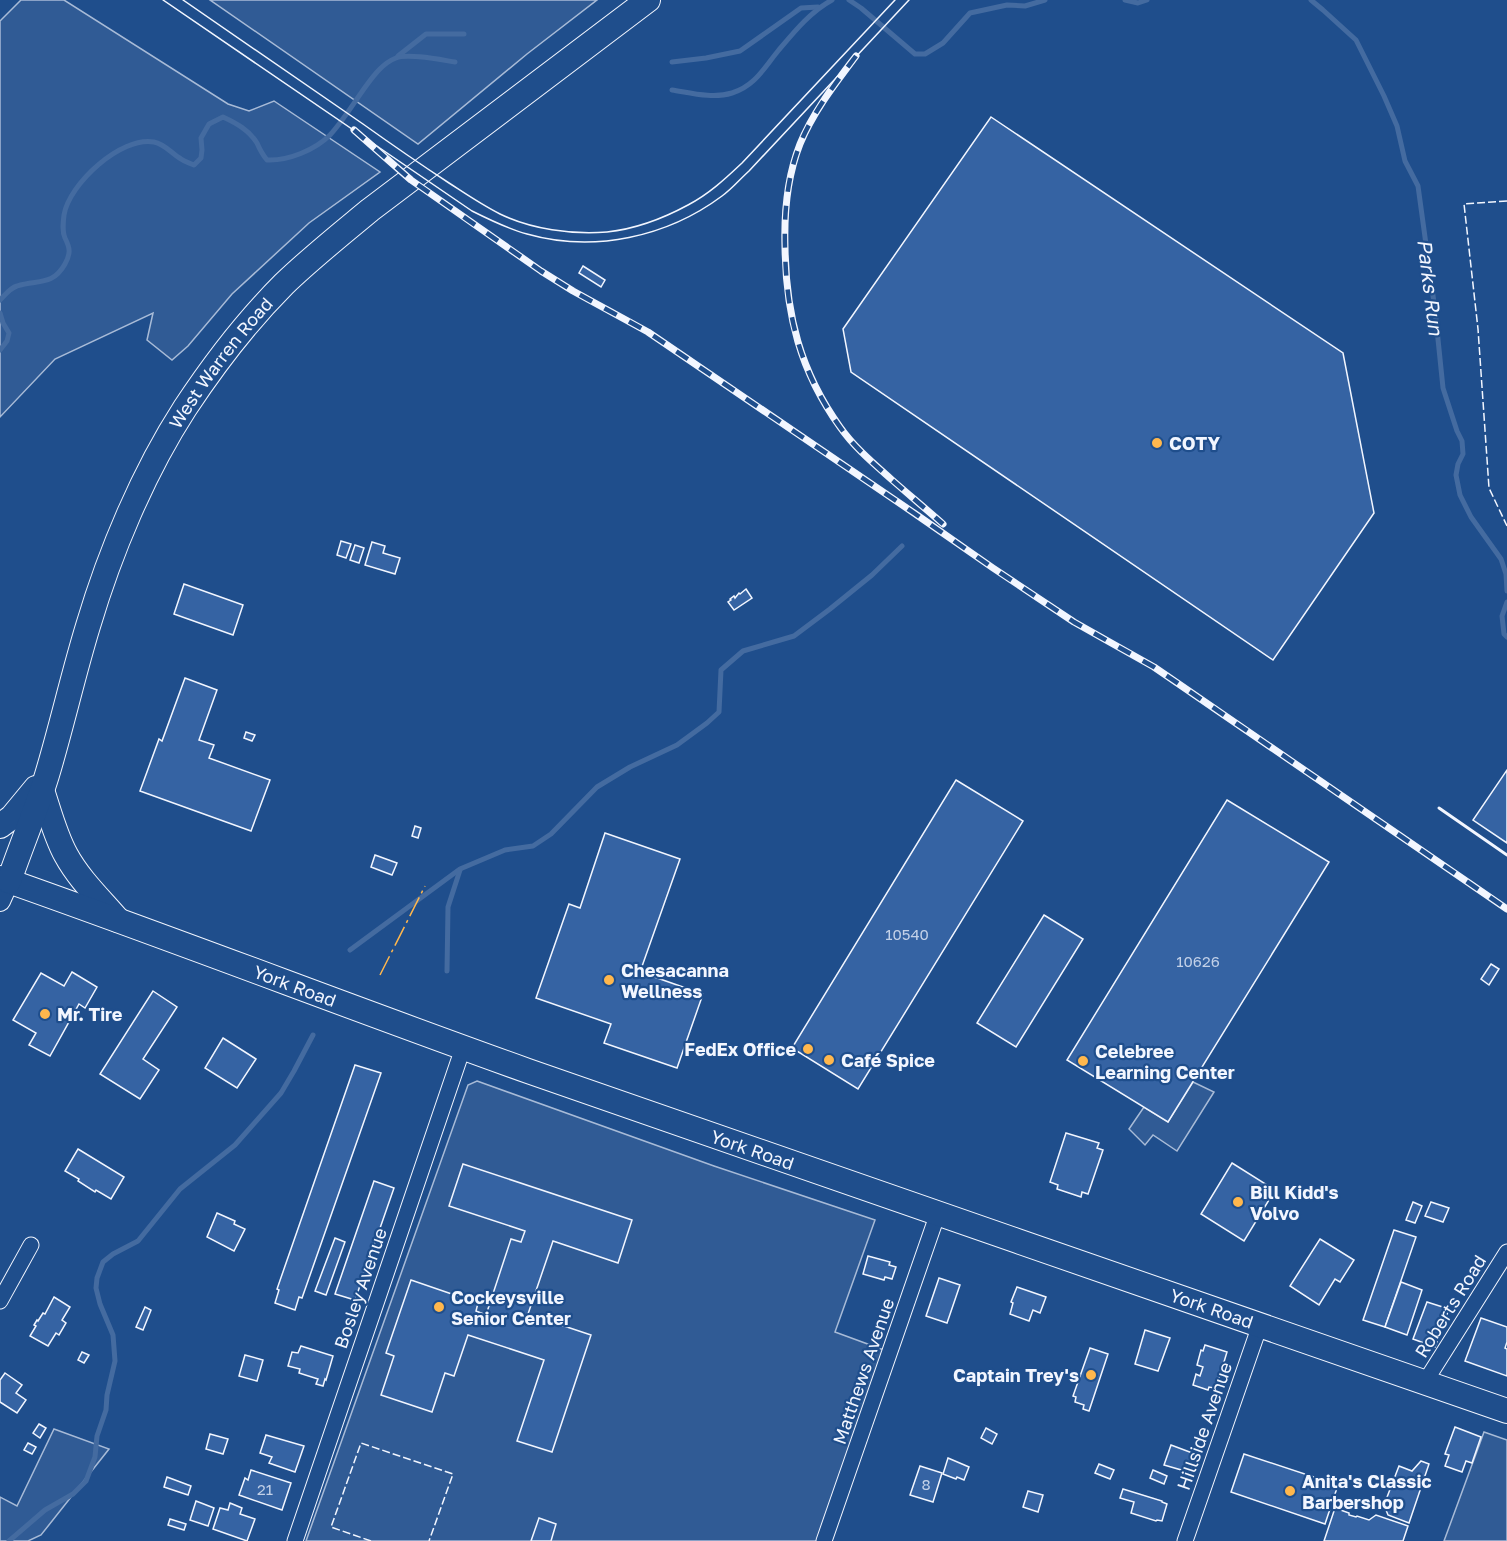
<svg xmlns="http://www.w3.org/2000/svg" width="1507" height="1541" viewBox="0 0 1507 1541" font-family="'Golos Text',sans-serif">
<rect width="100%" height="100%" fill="#1f4e8c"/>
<!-- built -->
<g fill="#305b95" stroke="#a8bbd7" stroke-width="1.5">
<polygon points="21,0 64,0 228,104 249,111 274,101 380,172 309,223 232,294 188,346 172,360 147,340 153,313 55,359 0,417 0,21"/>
<polygon points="210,0 597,0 527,54 418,144"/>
<polygon points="477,1081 714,1166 875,1220 835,1332 884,1350 817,1541 306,1541 468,1085"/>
<polygon points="1193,1082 1214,1092 1177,1151 1153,1135 1145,1145 1129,1129 1144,1107 1168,1122"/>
<polygon points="54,1429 109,1449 41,1535 28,1541 0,1541 0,1497 17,1506"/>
<polygon points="1484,1432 1507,1440 1507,1541 1444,1541"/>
</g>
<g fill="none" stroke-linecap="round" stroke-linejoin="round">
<!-- stream -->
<g stroke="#446ba0" stroke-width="5">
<polyline points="849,0 861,8 915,54 925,54 943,43 970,13 1007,5 1025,6 1045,0"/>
<polyline points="1125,0 1138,3 1147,0"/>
<polyline points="1311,0 1323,10 1356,40 1384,96 1397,126 1405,161 1418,186 1435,310 1443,388 1457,431 1462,441 1463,454 1458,464 1456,475 1460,495 1471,517 1501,559 1506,574 1507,591"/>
<polyline points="398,56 426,34 464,34"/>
<polyline points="672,62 706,58 740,51 801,8 818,7"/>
<path d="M672 90C691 93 713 99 732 93 755 86 764 68 778 51 794 32 810 12 832 0"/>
<path d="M0 300C5 295 10 288 17 286 37 279 52 287 65 264 71 253 70 248 65 238 62 231 63 223 64 215 69 184 121 136 154 142 165 144 172 154 181 159 185 162 190 163 194 165L201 158 202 150 201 138 209 124 223 117C236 123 249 130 257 143 260 150 262 154 267 160 288 161 315 150 330 135 343 121 355 101 366 86 374 75 383 63 396 58 408 53 442 60 455 62"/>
<polyline points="0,313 3,323 9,333 7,341 0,350"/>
<polyline points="1507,602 1502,616 1504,634 1507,637"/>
<polyline points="350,950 460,869 505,850 533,846 551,834 597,787 630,767 677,745 707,723 719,712 721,670 743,651 794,636 830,609 872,575 902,546"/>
<polyline points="447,971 448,907 460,870"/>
<polyline points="9,1541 45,1510 73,1494 86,1481 95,1457 97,1436 106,1410 107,1395 115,1361 113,1335 100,1304 96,1288 97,1278 103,1262 113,1254 138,1241 180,1189 235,1145 281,1093 294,1071 313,1035"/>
</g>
</g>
<!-- building -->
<g fill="#3563a3" stroke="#f2f6ff" stroke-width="1.5">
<polygon points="991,117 1343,353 1374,513 1273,660 851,372 843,329"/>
<polygon points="583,266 605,280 601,287 579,273"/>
<polygon points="341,541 351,544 346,558 337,555"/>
<polygon points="372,542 385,546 383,553 400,558 395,574 365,565"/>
<polygon points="355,545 364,548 359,563 350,560"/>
<polygon points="184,584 243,605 233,635 174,614"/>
<polygon points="746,589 752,598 734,610 728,602 731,600 730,599 734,596 735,598 739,593 740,594"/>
<polygon points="185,678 217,690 199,740 214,745 209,758 270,780 251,831 140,791 159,739 162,741"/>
<polygon points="246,732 255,735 252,741 244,738"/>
<polygon points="1507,770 1507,843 1473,820"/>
<polygon points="956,780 1023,821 858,1089 792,1048"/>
<polygon points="1227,800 1329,862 1168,1122 1067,1060"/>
<polygon points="415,826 421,828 418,838 412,836"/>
<polygon points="605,833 680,859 640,972 703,994 677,1068 604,1043 611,1024 536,998 569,904 580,908"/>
<polygon points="375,855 397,863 392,875 371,867"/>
<polygon points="1044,915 1083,939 1016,1047 977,1023"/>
<polygon points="1491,964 1499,969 1489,985 1481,979"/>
<polygon points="72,972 97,987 85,1008 79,1004 50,1056 29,1045 36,1033 13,1020 41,973 64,986"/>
<polygon points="153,991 177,1007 143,1059 159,1070 140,1099 100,1074"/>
<polygon points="223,1038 256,1059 237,1088 205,1068"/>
<polygon points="355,1065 381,1073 302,1298 299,1297 295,1310 275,1303 279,1290 277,1289"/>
<polygon points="1066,1133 1099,1143 1097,1148 1103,1150 1088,1194 1082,1192 1081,1197 1057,1189 1058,1185 1050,1182"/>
<polygon points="78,1149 124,1177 111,1199 96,1190 95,1192 78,1181 79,1179 65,1171"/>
<polygon points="1232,1163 1275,1190 1244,1241 1201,1214"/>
<polygon points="463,1164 632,1220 618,1263 553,1241 528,1314 591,1335 552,1452 517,1441 544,1360 468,1335 454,1376 445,1373 432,1412 381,1395 394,1356 386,1353 411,1280 478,1303 476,1311 486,1315 511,1239 521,1242 525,1231 449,1206"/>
<polygon points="374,1181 394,1188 355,1300 335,1294"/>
<polygon points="1413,1202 1422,1206 1415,1223 1406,1220"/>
<polygon points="1431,1202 1449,1208 1443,1222 1425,1216"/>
<polygon points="217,1213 235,1221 234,1224 245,1229 234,1251 207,1237"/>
<polygon points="1394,1230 1416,1237 1385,1327 1363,1320"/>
<polygon points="335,1238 345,1242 326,1295 315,1291"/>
<polygon points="1320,1239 1354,1260 1340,1282 1335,1279 1319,1305 1290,1286"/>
<polygon points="868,1256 890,1262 889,1265 896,1267 892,1279 885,1277 884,1280 863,1274"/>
<polygon points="939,1278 960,1285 947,1323 926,1316"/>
<polygon points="1401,1282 1422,1290 1407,1335 1385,1327"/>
<polygon points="1017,1287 1046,1297 1040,1313 1033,1310 1029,1321 1010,1314 1013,1303 1011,1302"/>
<polygon points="54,1297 70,1307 62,1320 66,1323 59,1335 56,1333 48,1346 30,1336 36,1326 34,1325 37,1320 38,1321 43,1313 45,1314"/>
<polygon points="1427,1302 1449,1309 1435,1347 1413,1339"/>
<polygon points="145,1307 151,1310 143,1330 136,1327"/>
<polygon points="1481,1318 1507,1327 1507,1342 1505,1348 1507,1349 1507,1376 1465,1361"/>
<polygon points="1145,1330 1170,1338 1158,1371 1135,1364"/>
<polygon points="1205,1345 1227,1352 1217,1385 1215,1385 1214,1388 1209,1387 1208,1390 1193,1385 1196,1374 1200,1376 1203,1367 1197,1365 1201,1350 1203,1351"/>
<polygon points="301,1346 333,1356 326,1380 325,1379 323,1386 316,1384 318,1379 299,1373 300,1369 288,1366 292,1352 298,1353"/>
<polygon points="1090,1348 1108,1354 1089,1411 1083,1409 1084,1405 1075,1402 1076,1397 1073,1396"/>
<polygon points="82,1352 89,1355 84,1363 78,1360"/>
<polygon points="245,1355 263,1360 257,1381 239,1376"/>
<polygon points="5,1373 22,1385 16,1393 26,1400 17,1413 0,1402 0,1380"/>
<polygon points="39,1424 46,1428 40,1438 33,1433"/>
<polygon points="1455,1427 1481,1437 1472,1463 1466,1461 1462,1472 1445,1466 1449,1455 1445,1454"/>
<polygon points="986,1428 997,1434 992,1444 981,1438"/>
<polygon points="210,1434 228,1439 223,1454 206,1449"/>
<polygon points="266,1435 304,1446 295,1472 269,1463 272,1457 260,1453"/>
<polygon points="28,1443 36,1447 32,1454 24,1450"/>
<polygon points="1171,1445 1195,1454 1190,1471 1186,1469 1185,1471 1164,1465"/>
<polygon points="1244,1454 1338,1485 1325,1524 1231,1492"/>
<polygon points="948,1458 969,1467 964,1480 957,1477 956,1479 943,1474"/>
<polygon points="1421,1461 1429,1464 1409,1523 1388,1515 1384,1505 1399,1466 1412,1471"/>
<polygon points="1099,1464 1114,1470 1110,1479 1095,1473"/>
<polygon points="920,1466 942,1473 933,1502 910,1495"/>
<polygon points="251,1470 291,1483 282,1510 239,1495 245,1478 248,1480"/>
<polygon points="1153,1470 1167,1476 1164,1484 1150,1478"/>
<polygon points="167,1477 191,1486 188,1495 164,1487"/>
<polygon points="1123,1489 1162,1501 1162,1502 1167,1504 1162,1521 1157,1520 1156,1521 1131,1513 1134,1502 1120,1498"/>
<polygon points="1028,1491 1043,1495 1038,1512 1023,1507"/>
<polygon points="196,1501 214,1508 208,1526 190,1520"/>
<polygon points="230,1503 242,1508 240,1514 255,1519 247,1541 213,1529 220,1508 228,1510"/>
<polygon points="1335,1508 1349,1513 1349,1515 1356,1517 1357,1516 1369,1520 1376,1515 1408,1526 1403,1541 1324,1541"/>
<polygon points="539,1518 556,1524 551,1541 531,1541"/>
<polygon points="170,1519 186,1524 184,1530 168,1525"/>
</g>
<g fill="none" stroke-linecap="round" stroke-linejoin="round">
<!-- minor casing -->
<g stroke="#f2f6ff" stroke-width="17">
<g id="minor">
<polyline points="0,1301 31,1245"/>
<polyline points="1425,1382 1507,1252"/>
<polyline points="295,1541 463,1048"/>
<polyline points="824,1541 938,1213"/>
<polyline points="1185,1541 1260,1325"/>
</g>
</g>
<!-- tertiary casing -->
<g stroke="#f2f6ff" stroke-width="22">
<polyline id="tertiary" points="0,901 9,881"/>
</g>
<!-- primary casing -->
<g stroke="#f2f6ff" stroke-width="26">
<g id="primary">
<path d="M42 790C49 811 55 835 66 855 79 879 100 899 118 920"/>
<polyline points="0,826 12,817 36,788"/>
<path id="s1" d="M0 878C177 940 351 1008 528 1071 854 1186 1181 1296 1507 1411"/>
<path id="s2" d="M9 881C21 846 36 811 47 775 62 725 73 675 88 626 110 552 143 473 185 408 214 364 247 321 284 284 311 258 341 234 370 210L648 0"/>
</g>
</g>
<!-- minor -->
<use href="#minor" stroke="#1f4e8c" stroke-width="15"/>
<!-- tertiary -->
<use href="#tertiary" stroke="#1f4e8c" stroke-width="20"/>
<!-- primary -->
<use href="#primary" stroke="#1f4e8c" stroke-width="24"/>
<!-- tram -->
<g stroke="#f2f6ff" stroke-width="1.5">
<path d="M163 0 472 211C490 220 508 229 527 234 594 253 667 237 722 196 732 189 740 179 749 171L909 0"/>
<path d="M183 0C243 41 303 82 363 124 391 144 420 164 449 183 466 194 482 205 500 214 531 229 572 235 607 232 635 229 664 218 688 205 709 194 725 179 742 163L895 0"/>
</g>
<!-- rail casing -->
<g stroke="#f2f6ff" stroke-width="7">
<g id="rail">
<path d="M856 56C835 84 813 112 800 144 787 177 784 213 785 247 786 315 800 371 840 427 854 447 873 463 891 479 908 494 926 509 943 524"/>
<polyline points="354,130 411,180 541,271 573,291 648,332 914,513 993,568 1074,622 1154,667 1507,909"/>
</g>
</g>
<!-- rail -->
<use href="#rail" stroke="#1f4e8c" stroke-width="4.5" stroke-dasharray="14" stroke-linecap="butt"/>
<!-- fence -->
<g stroke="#f2f6ff" stroke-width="1.5" stroke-dasharray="8 3" stroke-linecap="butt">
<polyline points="1507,201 1464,204 1478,329 1489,488 1507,526"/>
<polyline points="371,1541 331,1527 361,1443 453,1474 429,1541"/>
</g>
<!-- wall -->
<polyline stroke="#f2f6ff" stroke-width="3" points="1439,808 1507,855"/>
<!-- power -->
<polyline stroke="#ffb74d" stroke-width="1.5" stroke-dasharray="21 4.5 3 4.5" stroke-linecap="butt" points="380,975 425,886"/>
</g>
<!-- markers -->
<g fill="#ffb74d" stroke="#1f4e8c" stroke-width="2">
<circle cx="1157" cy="443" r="6"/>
<circle cx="609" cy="980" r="6"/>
<circle cx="45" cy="1014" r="6"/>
<circle cx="808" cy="1049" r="6"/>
<circle cx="829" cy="1060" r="6"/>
<circle cx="1083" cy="1061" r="6"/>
<circle cx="1238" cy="1202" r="6"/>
<circle cx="439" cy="1307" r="6"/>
<circle cx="1091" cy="1375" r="6"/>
<circle cx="1290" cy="1491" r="6"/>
</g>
<g text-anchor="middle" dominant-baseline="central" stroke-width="4.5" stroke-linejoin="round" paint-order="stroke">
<!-- number labels -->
<g font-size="15" fill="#c3d1e8">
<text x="907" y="934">10540</text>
<text x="1198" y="961">10626</text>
<text x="926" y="1484">8</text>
<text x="265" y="1489">21</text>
</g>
<!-- street labels -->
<g font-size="18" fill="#f2f6ff" stroke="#1f4e8c">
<text stroke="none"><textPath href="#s2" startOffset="564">West Warren Road</textPath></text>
<text stroke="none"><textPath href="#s1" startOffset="314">York Road</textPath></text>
<text stroke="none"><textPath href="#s1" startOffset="800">York Road</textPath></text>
<text transform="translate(360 1288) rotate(-71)">Bosley Avenue</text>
<text transform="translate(1450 1306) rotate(-58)">Roberts Road</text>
<text stroke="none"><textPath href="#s1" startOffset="1286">York Road</textPath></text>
<text transform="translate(863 1371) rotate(-71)">Matthews Avenue</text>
<text transform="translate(1204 1426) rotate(-71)">Hillside Avenue</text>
</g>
<!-- poi labels -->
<g font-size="18" font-weight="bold" fill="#f2f6ff" stroke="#1f4e8c" text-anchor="start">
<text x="1169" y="443">COTY</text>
<text x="621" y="970">Chesacanna<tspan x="621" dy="21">Wellness</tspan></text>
<text x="57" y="1014">Mr. Tire</text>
<text x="796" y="1049" text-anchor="end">FedEx Office</text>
<text x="1095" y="1051">Celebree<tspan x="1095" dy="21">Learning Center</tspan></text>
<text x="841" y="1060">Café Spice</text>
<text x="1250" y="1192">Bill Kidd's<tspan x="1250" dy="21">Volvo</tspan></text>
<text x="451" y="1297">Cockeysville<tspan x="451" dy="21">Senior Center</tspan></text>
<text x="1079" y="1375" text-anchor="end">Captain Trey's</text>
<text x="1302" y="1481">Anita's Classic<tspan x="1302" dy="21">Barbershop</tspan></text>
</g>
<!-- water labels -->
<g font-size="20" font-style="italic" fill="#f2f6ff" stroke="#1f4e8c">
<text transform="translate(1431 287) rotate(83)">Parks Run</text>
</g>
</g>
</svg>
